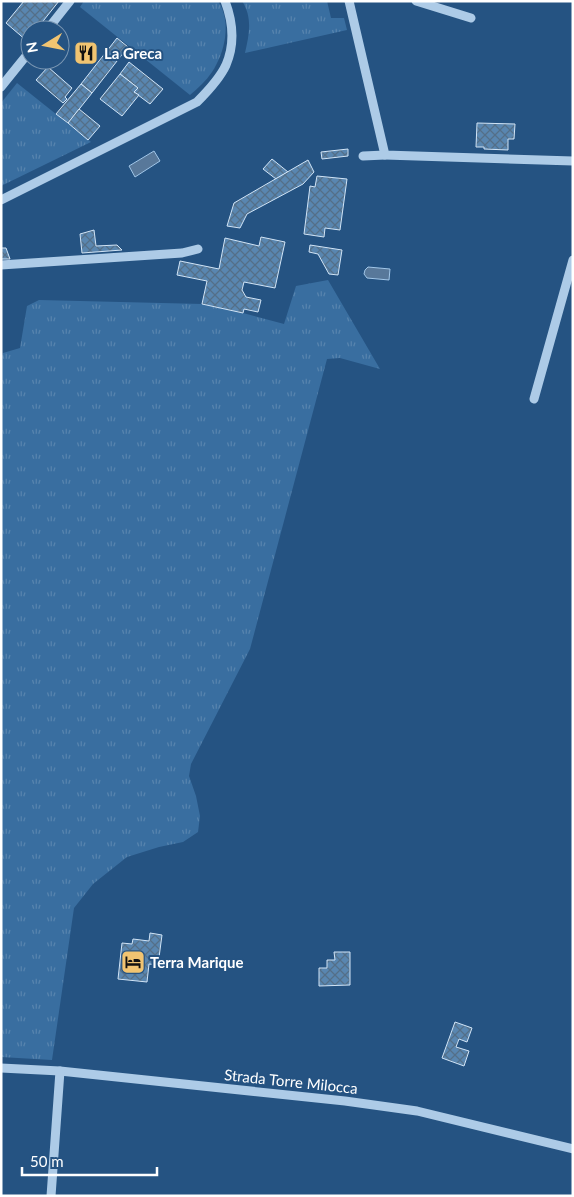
<svg xmlns="http://www.w3.org/2000/svg" width="574" height="1197" viewBox="0 0 574 1197" font-family="Lato,sans-serif">
<defs>
<pattern id="grass-tufts" width="24" height="20" patternUnits="userSpaceOnUse" patternTransform="scale(1.25)"><rect width="24" height="20" fill="#396ea0"/><path d="M3 7l-1-3M5 7V3M7 7l1-3M15 17l-1-3M17 17v-4M19 17l1-3" fill="none" stroke="#5784ae"/></pattern>
<pattern id="building-cross-hatch" width="8" height="8" patternUnits="userSpaceOnUse" patternTransform="scale(1.25)"><rect width="8" height="8" fill="#5986b0"/><path d="M0 0l8 8M0 8l8-8" fill="none" stroke="#546f88"/></pattern>
</defs>
<rect width="100%" height="100%" fill="#255382"/>
<!-- grass -->
<g fill="url(#grass-tufts)">
<path d="M84 1H218C232 22 225 52 212 72 206 81 198 88 190 95L80 7Z"/>
<path d="M242 1H327L331 18H344L347 30 245 53C249 35 253 18 242 1Z"/>
<polygon points="17,83 91,142 1,186 1,103"/>
<polygon points="328,280 380,369 340,358 327,359 250,649 191,764 189,776 196,796 200,816 198,832 183,842 159,847 127,857 93,884 74,908 52,1060 1,1057 1,361 3,353 20,348 27,306 39,300 202,304 243,313 284,324 296,286"/>
</g>
<!-- water -->
<g fill="#58789a" stroke="#a1c6e8">
<polygon points="154,151 160,161 135,177 129,166"/>
<polygon points="368,267 390,269 389,280 367,278 364,274 365,270"/>
</g>
<!-- building -->
<g fill="url(#building-cross-hatch)" stroke="#d1e4f6">
<polygon points="24,1 59,1 36,30 30,30 30,37 27,41 6,23"/>
<polygon points="117,38 128,47 92,93 81,84"/>
<polygon points="129,62 163,89 150,104 134,92 138,88 120,74"/>
<polygon points="48,67 72,88 65,97 67,99 63,103 36,80"/>
<polygon points="120,74 138,88 134,92 139,95 122,116 100,99"/>
<polygon points="81,84 92,93 68,123 56,114"/>
<polygon points="79,109 100,126 88,140 68,123"/>
<polygon points="477,123 515,124 514,139 508,139 508,150 484,149 484,147 476,147"/>
<polygon points="348,149 348,156 322,159 321,152"/>
<polygon points="272,159 288,172 276,179 263,169"/>
<polygon points="308,160 314,172 303,184 247,214 240,228 227,226 234,203"/>
<polygon points="317,176 347,179 340,230 325,228 324,237 304,234 310,186 315,187"/>
<polygon points="94,230 96,246 117,245 122,250 82,253 80,234"/>
<polygon points="261,237 285,242 275,288 244,282 242,290 246,297 261,300 258,312 244,309 243,313 202,304 207,281 177,275 180,261 219,269 225,238 259,246"/>
<polygon points="310,245 342,250 338,275 329,274 318,254 309,252"/>
<polygon points="1,248 6,248 10,259 1,259"/>
<polygon points="150,933 162,935 158,965 149,964 147,982 118,979 122,943 132,944 133,939 149,941"/>
<polygon points="334,952 350,952 350,985 319,986 319,968 327,968 327,960 335,960"/>
<polygon points="455,1022 472,1028 467,1042 459,1039 456,1047 469,1051 464,1066 442,1058"/>
</g>
<g fill="none" stroke-linecap="round" stroke-linejoin="round">
<!-- minor -->
<g stroke="#adcbe7" stroke-width="9">
<polyline points="349,1 385,155 573,161"/>
<polyline points="416,1 471,18"/>
<polyline points="47,30 70,1"/>
<polyline points="1,87 30,51"/>
<polyline points="363,156 385,155"/>
<path d="M1 200 197 102C207 92 220 78 226 65 235 44 233 22 225 1"/>
<polyline points="1,265 182,253 198,249"/>
<polyline points="534,399 573,260"/>
<polyline points="1,1068 60,1071 345,1101 417,1111 573,1149"/>
<polyline points="51,1196 60,1071"/>
</g>
</g>
<!-- icons -->
<defs>
<g id="restaurant-square" transform="scale(1.25)"><rect x="-9" y="-9" width="18" height="18" rx="4" fill="#f1c471" stroke="#255382"/><path d="M-5-6h1v4h1v-4h1v4h1v-4h1v5L-1.5 .5V6h-2V.5L-5-1ZM5-6V6H3V1.5H1.5Q1.5-4 5-6Z" fill="#111"/></g>
<g id="hotel-square" transform="scale(1.25)"><rect x="-9" y="-9" width="18" height="18" rx="4" fill="#f1c471" stroke="#255382"/><path d="M-6-4.5h1.5V1H6V5H4.5V3h-9V5H-6ZM-4 0a1.8 1.8 0 1 1 3.6 0ZM.5 0V-2.5h3Q6-2.5 6 0Z" fill="#111"/></g>
</defs>
<g fill-rule="evenodd">
<use href="#restaurant-square" x="86" y="53"/>
<use href="#hotel-square" x="133" y="962"/>
</g>
<g text-anchor="middle" dominant-baseline="central" stroke-width="4" stroke-linejoin="round" paint-order="stroke">
<!-- poi labels -->
<g font-size="15" font-weight="bold" fill="#fff" stroke="#255382" text-anchor="start">
<text x="104" y="53">La Greca</text>
<text x="150" y="962">Terra Marique</text>
</g>
<!-- street labels -->
<g font-size="15" fill="#fff" stroke="#255382">
<text transform="translate(291 1081) rotate(6)">Strada Torre Milocca</text>
</g>
</g>
<!-- border -->
<rect width="574" height="1197" fill="none" stroke="#ffffff" stroke-width="5"/>
<!-- north arrow -->
<g transform="translate(45 45) rotate(260)"><circle r="24" fill="#255382" stroke="#7c98b4"/>
<path d="M0-4L9 19L0 12L-9 19Z" fill="#f1c471"/>
<text y="-8" font-size="14" font-weight="bold" text-anchor="middle" fill="#ffffff">N</text>
</g>
<!-- scale -->
<path d="M22 1167v8h135v-8" fill="none" stroke="#ffffff" stroke-width="2.5"/>
<text x="30" y="1167" font-size="15" fill="#ffffff" stroke="#255382" stroke-width="4" paint-order="stroke">50 m</text>
</svg>
